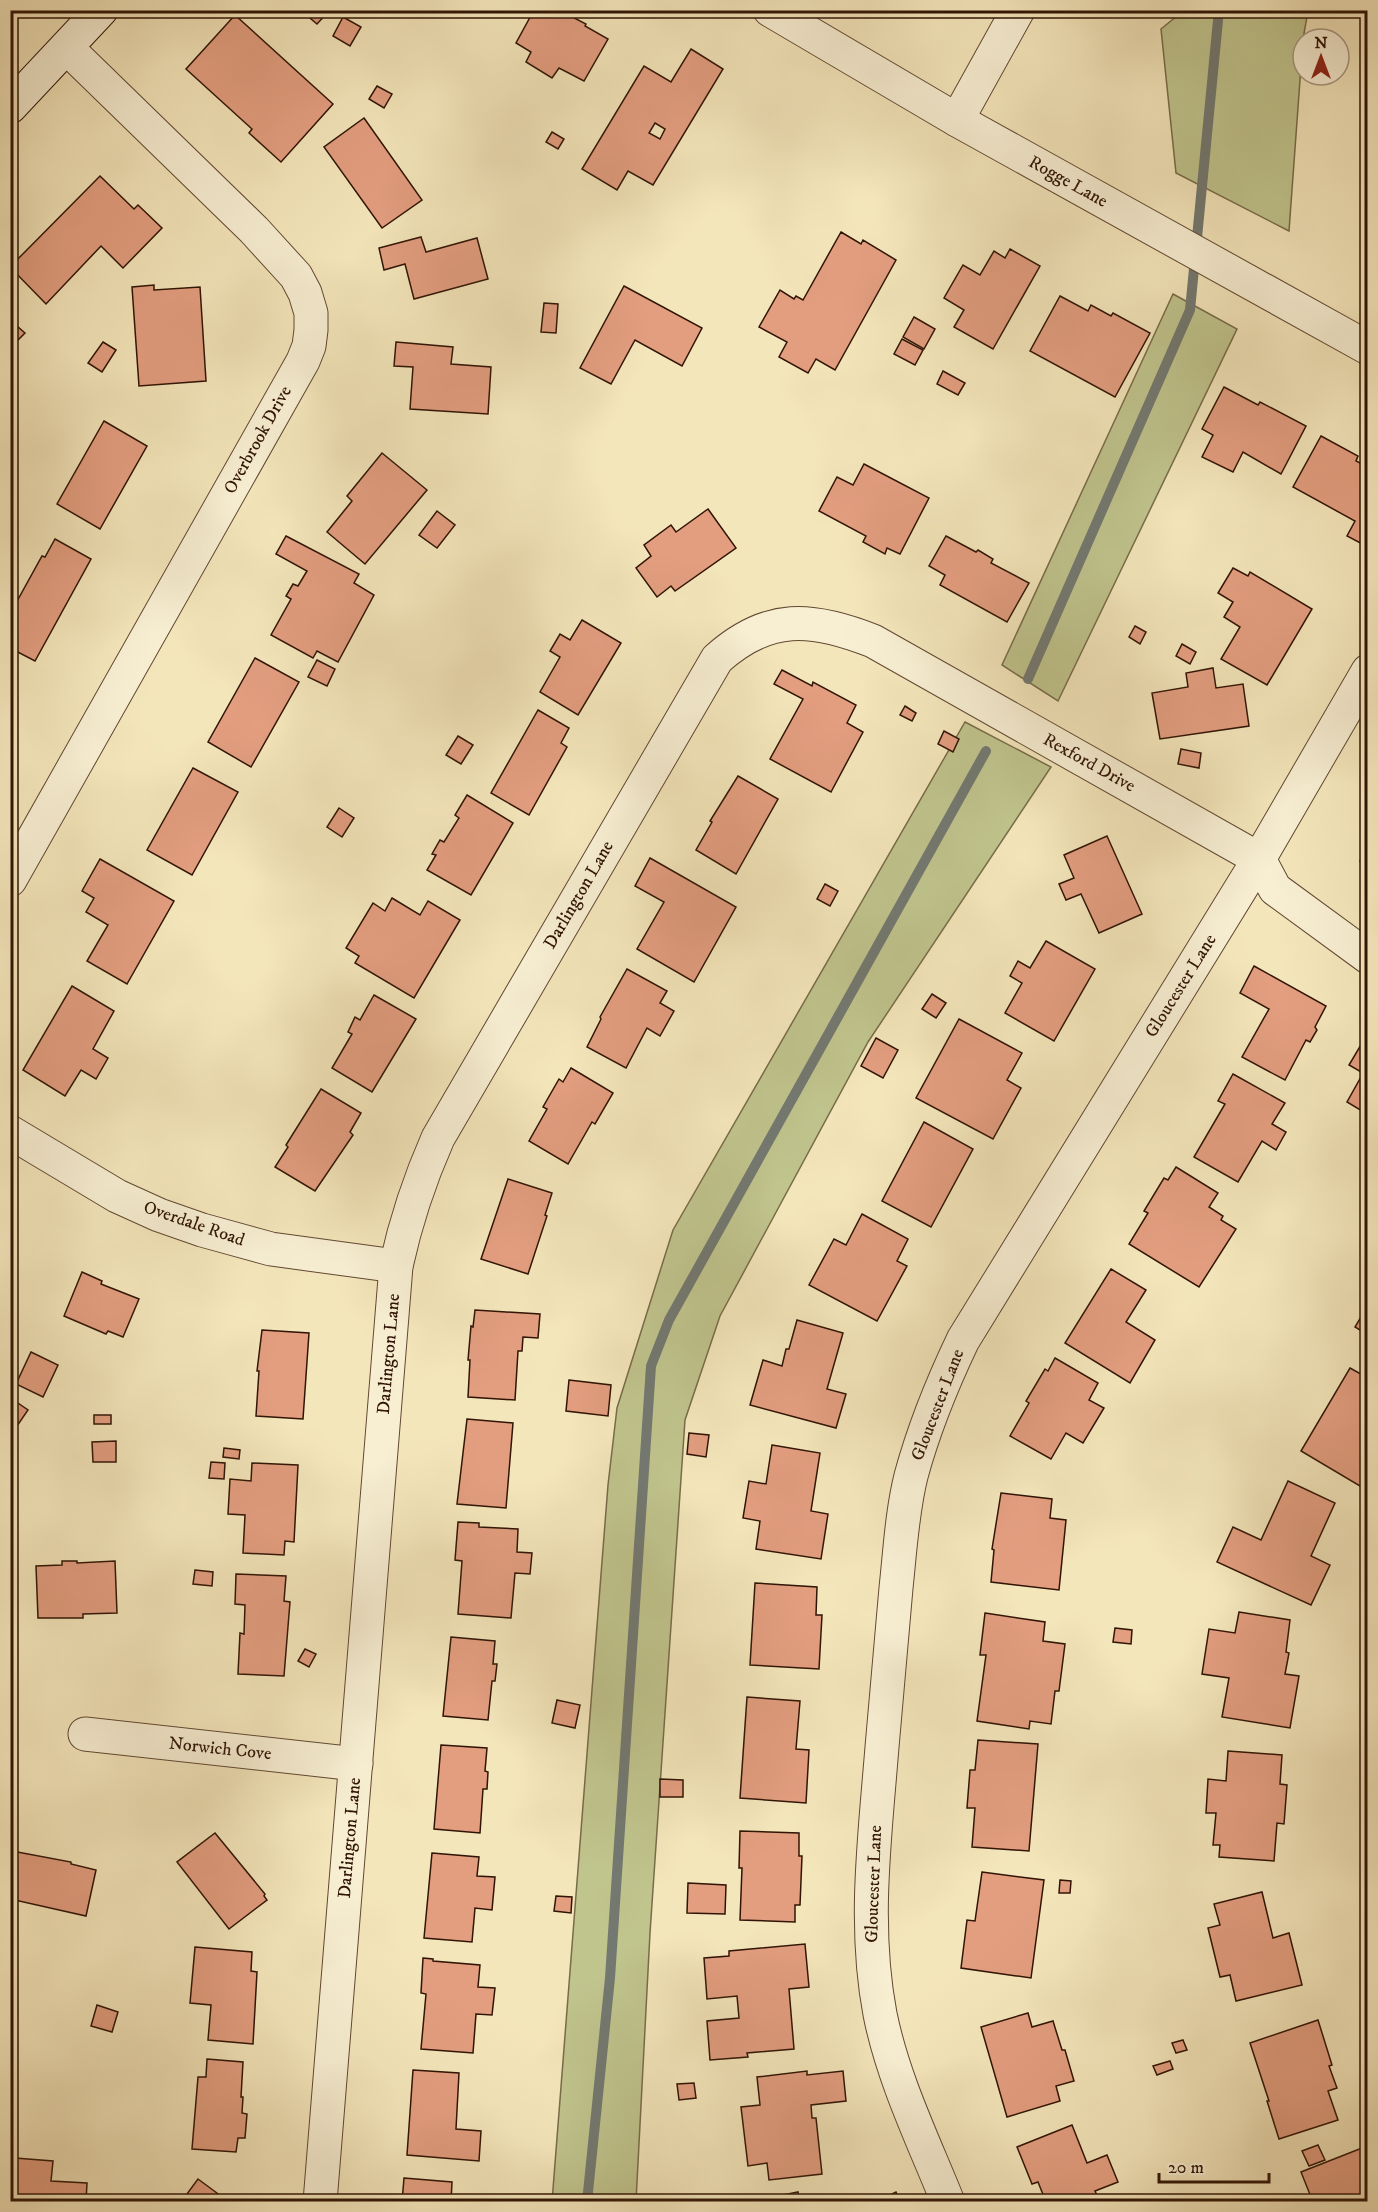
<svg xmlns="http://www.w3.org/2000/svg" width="1378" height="2212" viewBox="0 0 1378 2212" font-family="'IM FELL DW Pica',serif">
<rect width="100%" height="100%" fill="#f4e6bb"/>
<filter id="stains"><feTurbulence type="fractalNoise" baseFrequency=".00333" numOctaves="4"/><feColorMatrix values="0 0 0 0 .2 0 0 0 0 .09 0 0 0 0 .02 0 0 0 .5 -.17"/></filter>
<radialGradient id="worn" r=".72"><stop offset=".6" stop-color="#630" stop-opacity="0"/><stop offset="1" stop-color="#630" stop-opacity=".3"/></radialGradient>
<!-- green -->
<g fill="#c0c48d" stroke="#786c49" stroke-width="1.5">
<polygon points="1183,11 1308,11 1303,39 1289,231 1176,173 1161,29"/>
<polygon points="1173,294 1237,329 1058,701 1002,665"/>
<polygon points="965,722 1051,767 868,1042 720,1316 685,1420 650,1933 636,2201 552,2202 608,1485 617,1408 673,1230"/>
</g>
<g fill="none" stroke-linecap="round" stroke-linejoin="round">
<!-- stream -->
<g stroke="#737971" stroke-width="10">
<polyline points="1028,679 1190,310 1219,10"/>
<polyline points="587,2202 610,1978 651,1366 669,1320 986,751"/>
</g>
</g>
<!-- building -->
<g fill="#e39e80" stroke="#301405" stroke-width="1.5" fill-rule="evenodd">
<polygon points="306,10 328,10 329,11 317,24 304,13"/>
<polygon points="534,10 559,10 586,24 585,26 608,39 584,81 559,68 552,78 526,62 531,52 516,43"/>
<polygon points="235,15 333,104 281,162 249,133 252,129 186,69"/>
<polygon points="343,17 361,27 350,46 333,36"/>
<path d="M691 49 723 69 653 185 628 171 617 190 582 169 644 66 671 82ZM655 123 665 129 660 139 649 133Z"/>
<polygon points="377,86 392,94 384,108 369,99"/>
<polygon points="364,118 422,200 382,228 324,147"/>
<polygon points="552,132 564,139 558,149 546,142"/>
<polygon points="100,176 134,209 138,205 162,228 123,268 101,246 46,304 10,267"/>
<polygon points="841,232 861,244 863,240 896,260 835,370 816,359 808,373 779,357 787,342 759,327 780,290 794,299 796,296 803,300"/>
<polygon points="421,237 426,252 477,238 488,279 414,299 405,264 384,270 379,248"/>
<polygon points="1010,249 1040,266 993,349 954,327 964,310 944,298 963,265 980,275 994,251 1005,258"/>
<polygon points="154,285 154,290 200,287 206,381 139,386 132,287"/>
<polygon points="624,286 702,328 682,366 635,340 611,384 580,368"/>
<polygon points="1060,296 1088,311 1091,305 1111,316 1113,313 1150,333 1115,397 1030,351"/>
<polygon points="544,303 558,304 556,333 541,332"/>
<polygon points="914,317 935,329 924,349 903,337"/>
<polygon points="10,320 25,333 10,348"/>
<polygon points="902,339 923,350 915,365 894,354"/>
<polygon points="103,342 116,350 102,372 88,363"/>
<polygon points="396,342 453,347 451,364 491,367 488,414 410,409 413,367 394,366"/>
<polygon points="943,371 965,383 958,395 937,384"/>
<polygon points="1224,387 1258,405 1260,402 1306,426 1281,474 1243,452 1233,472 1202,457 1213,435 1202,429"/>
<polygon points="104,421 147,446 100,529 57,504"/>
<polygon points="1321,436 1358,456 1356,461 1368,467 1368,547 1347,536 1355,521 1293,487"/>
<polygon points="382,453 427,490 365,564 327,532 352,501 347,496"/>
<polygon points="864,464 929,498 900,554 887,548 885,554 863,542 866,536 819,511 837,477 853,485"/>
<polygon points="708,509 736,548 675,591 671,586 657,597 636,568 651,556 644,545 671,525 676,532"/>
<polygon points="437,511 455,525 437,548 419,535"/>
<polygon points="286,536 359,574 354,583 374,595 338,662 317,651 313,658 271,635 291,599 286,596 293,584 298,586 307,571 276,554"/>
<polygon points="946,536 976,552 978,550 993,559 991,563 1029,583 1007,622 940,585 945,575 929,566"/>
<polygon points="55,539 91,559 35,661 10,648 10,614 42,556 45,557"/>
<polygon points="1233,568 1248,576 1250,572 1312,609 1267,685 1221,659 1240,627 1224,617 1233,602 1218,593"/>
<polygon points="582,620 621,643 578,715 540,692 560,657 550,651 560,634 570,640"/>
<polygon points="1135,626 1146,632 1140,644 1129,637"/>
<polygon points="1182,644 1196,652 1190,664 1176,656"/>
<polygon points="255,658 299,682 251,767 208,742"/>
<polygon points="317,660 335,669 327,686 308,677"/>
<polygon points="1213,668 1216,688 1243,684 1249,726 1160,739 1152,693 1188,687 1186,673"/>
<polygon points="782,670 812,686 813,682 856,705 847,723 863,732 831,792 770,759 803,699 774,684"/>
<polygon points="905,706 916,713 912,721 900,715"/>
<polygon points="538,710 569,728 561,743 567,747 529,815 491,793"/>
<polygon points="944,731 959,739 953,752 938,744"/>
<polygon points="458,736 473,745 461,764 446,755"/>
<polygon points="1181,749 1201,753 1199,768 1178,764"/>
<polygon points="193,768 238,792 192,875 147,850"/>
<polygon points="738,776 778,799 736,874 696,850 712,822 710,821"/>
<polygon points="467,795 513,823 471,895 427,870 436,855 432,854 440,840 444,842 459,818 455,815"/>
<polygon points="339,808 354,818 342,837 327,827"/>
<polygon points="1107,836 1142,914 1099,933 1081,894 1066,900 1059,884 1074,878 1064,855"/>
<polygon points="1368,848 1368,866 1360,861"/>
<polygon points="650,858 736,907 694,982 637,949 664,902 635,886"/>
<polygon points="100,859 174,901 127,984 87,961 108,925 86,912 94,898 82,891"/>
<polygon points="825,884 838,891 830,906 817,899"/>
<polygon points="392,898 420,915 428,901 460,920 414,998 355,963 359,956 346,948 373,903 385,911"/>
<polygon points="1046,941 1095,969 1054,1041 1005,1013 1022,983 1010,976 1018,961 1030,968"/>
<polygon points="1254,966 1326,1006 1315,1027 1317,1030 1310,1042 1306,1040 1285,1080 1242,1057 1269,1009 1240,993"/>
<polygon points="627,969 667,991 660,1003 674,1011 660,1036 647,1028 626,1068 587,1047 601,1019 600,1017"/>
<polygon points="72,986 114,1011 93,1049 108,1058 96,1079 81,1070 65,1096 23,1070"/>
<polygon points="932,994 946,1003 936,1018 922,1009"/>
<polygon points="374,995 416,1019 372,1092 332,1068 352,1034 348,1032 355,1017 360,1020"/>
<polygon points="959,1019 1022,1053 1007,1080 1021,1088 993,1139 916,1098"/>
<polygon points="1368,1033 1368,1076 1349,1065"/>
<polygon points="876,1038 898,1050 883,1078 861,1066"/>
<polygon points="571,1068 613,1093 595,1124 592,1122 568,1164 529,1141 547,1109 543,1107 559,1079 563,1082"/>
<polygon points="1233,1074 1285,1103 1272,1124 1286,1132 1276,1150 1262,1141 1238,1182 1194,1157 1225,1104 1218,1101"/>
<polygon points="1361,1077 1368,1080 1368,1103 1362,1111 1347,1102"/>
<polygon points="321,1089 361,1113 350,1132 353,1135 315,1191 275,1167 288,1147 286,1145"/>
<polygon points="924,1122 973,1149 931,1227 882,1201"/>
<polygon points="1176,1167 1218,1193 1209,1207 1223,1216 1221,1220 1236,1229 1199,1287 1129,1244 1148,1213 1144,1211 1164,1178 1168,1180"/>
<polygon points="508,1179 552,1193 545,1215 547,1216 528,1274 481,1259"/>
<polygon points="862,1214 908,1239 897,1261 907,1266 877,1321 809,1285 834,1239 846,1245"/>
<polygon points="1111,1269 1146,1290 1126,1322 1155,1340 1130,1383 1065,1343"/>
<polygon points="82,1272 102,1281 101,1284 139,1299 123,1337 108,1331 106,1334 64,1316"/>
<polygon points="1368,1305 1368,1335 1355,1327"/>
<polygon points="475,1310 540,1314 538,1338 523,1337 522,1351 518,1351 515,1400 468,1397 470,1360 468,1360 471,1326 473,1327"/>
<polygon points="797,1320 843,1333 827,1389 846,1394 836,1428 750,1405 763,1360 782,1366 786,1349 789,1349"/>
<polygon points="262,1330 309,1333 303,1419 256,1416 259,1371 257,1371"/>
<polygon points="31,1352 58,1365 43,1397 16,1384"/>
<polygon points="1055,1358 1098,1383 1089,1400 1104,1408 1083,1443 1066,1433 1051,1459 1010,1436 1029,1403 1026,1401 1045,1369 1048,1371"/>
<polygon points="1350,1368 1368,1378 1368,1485 1365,1489 1301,1451"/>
<polygon points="569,1380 611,1385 608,1416 566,1411"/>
<polygon points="12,1399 28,1410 17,1426 10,1422"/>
<rect x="94" y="1415" width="17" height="9"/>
<polygon points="467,1419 513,1423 506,1508 457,1504"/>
<polygon points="689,1433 709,1435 706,1457 687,1454"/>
<polygon points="116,1441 116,1462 93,1462 92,1442"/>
<polygon points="772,1445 820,1453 811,1511 828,1514 821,1559 756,1549 760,1521 743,1518 749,1481 766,1484"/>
<polygon points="224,1448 240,1450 239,1459 223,1457"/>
<polygon points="211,1462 225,1463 224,1479 209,1478"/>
<polygon points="252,1463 298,1465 294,1542 285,1541 284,1555 243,1553 245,1515 228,1514 230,1479 251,1481"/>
<polygon points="1288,1481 1335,1503 1311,1556 1330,1565 1311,1605 1217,1562 1233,1527 1261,1540"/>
<polygon points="1001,1493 1052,1499 1050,1518 1066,1520 1059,1590 991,1582 994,1550 992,1549"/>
<polygon points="458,1522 479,1523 479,1527 518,1529 517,1552 532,1553 530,1574 515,1573 511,1618 458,1614 462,1561 455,1560"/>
<polygon points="62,1561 77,1561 77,1563 115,1561 117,1613 83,1614 83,1618 38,1618 36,1566 62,1565"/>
<polygon points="195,1570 213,1572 212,1586 193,1584"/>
<polygon points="236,1574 286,1576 284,1601 290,1602 284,1676 238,1674 240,1633 244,1634 245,1605 235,1604"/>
<polygon points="755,1583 817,1587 816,1615 822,1615 819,1669 750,1665"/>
<polygon points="1239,1612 1290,1620 1286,1652 1289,1653 1285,1674 1299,1676 1290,1728 1222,1717 1229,1678 1202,1674 1209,1629 1235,1633"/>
<polygon points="985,1613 1045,1622 1043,1641 1065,1644 1059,1691 1055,1691 1051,1724 1030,1721 1029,1729 977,1721 986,1655 980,1655"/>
<polygon points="1115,1628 1132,1630 1131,1644 1113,1642"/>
<polygon points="451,1637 495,1641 493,1664 497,1664 495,1681 492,1681 488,1720 443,1716"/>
<polygon points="305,1649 316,1654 309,1667 298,1661"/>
<polygon points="747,1697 800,1701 796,1749 809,1750 806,1803 740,1798"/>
<polygon points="557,1700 580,1705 575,1728 552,1723"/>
<polygon points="978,1740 1038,1744 1029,1851 972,1847 975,1808 967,1808 970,1770 975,1770"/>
<polygon points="441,1745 487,1748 485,1771 488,1772 487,1789 483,1789 480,1833 434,1829"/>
<polygon points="1228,1751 1282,1755 1280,1784 1287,1785 1284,1824 1277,1823 1274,1861 1219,1857 1220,1845 1213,1845 1216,1813 1206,1813 1208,1779 1226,1781"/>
<polygon points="660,1779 683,1780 683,1797 660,1797"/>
<polygon points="740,1831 799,1833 799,1856 802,1856 800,1905 795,1905 795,1922 740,1920 742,1868 739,1868"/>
<polygon points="215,1833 265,1894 264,1896 267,1900 229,1929 177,1862"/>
<polygon points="12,1851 71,1862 71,1864 96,1870 86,1916 10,1899"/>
<polygon points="432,1853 479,1857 477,1876 495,1877 492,1910 475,1908 472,1942 424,1938"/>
<polygon points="982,1872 1044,1880 1031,1978 961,1968 967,1920 975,1921"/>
<polygon points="1060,1880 1071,1881 1070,1893 1059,1893"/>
<polygon points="688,1883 726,1885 725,1914 687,1913"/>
<polygon points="1262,1892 1273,1938 1289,1933 1302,1985 1236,2001 1230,1975 1220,1977 1208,1928 1220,1925 1214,1904"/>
<polygon points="556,1896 572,1897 571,1913 554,1911"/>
<polygon points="805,1944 809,1987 789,1989 794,2049 747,2053 748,2057 710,2060 707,2021 739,2018 737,1996 707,1999 704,1958 729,1956 729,1951"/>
<polygon points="195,1947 252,1952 251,1971 257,1972 253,2044 208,2040 211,2005 190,2003"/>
<polygon points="423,1958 433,1959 433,1961 480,1965 478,1987 495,1988 492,2015 476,2014 473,2053 421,2049 426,1994 421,1993"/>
<polygon points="97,2005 118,2012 112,2032 91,2026"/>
<polygon points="1028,2013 1032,2027 1053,2021 1062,2050 1065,2050 1074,2081 1056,2086 1060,2101 1007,2117 981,2027"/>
<polygon points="1318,2020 1332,2065 1329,2066 1337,2088 1328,2091 1338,2120 1279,2139 1267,2101 1269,2101 1250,2043"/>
<polygon points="1183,2040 1187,2050 1176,2053 1172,2043"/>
<polygon points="207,2059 243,2062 241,2097 243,2097 242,2113 247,2114 245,2138 238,2138 236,2152 192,2149 198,2077 206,2077"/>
<polygon points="1170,2061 1173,2069 1157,2075 1153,2066"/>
<polygon points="413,2070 459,2073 456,2129 481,2131 479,2161 407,2155"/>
<polygon points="807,2071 807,2075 843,2071 846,2101 811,2105 812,2118 816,2118 822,2174 769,2180 767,2163 748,2166 741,2107 760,2105 757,2077"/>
<polygon points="694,2083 696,2098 679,2100 677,2084"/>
<polygon points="1072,2125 1087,2163 1107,2155 1118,2182 1095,2191 1100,2202 1046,2202 1038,2182 1032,2184 1017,2147"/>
<polygon points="1318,2145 1325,2160 1309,2166 1302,2151"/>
<polygon points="1362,2148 1368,2163 1368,2202 1313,2202 1301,2172"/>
<polygon points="15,2158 53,2161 51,2181 87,2183 86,2202 10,2202 10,2176 14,2177"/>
<polygon points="404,2178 452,2182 451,2202 402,2202"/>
<polygon points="198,2179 229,2202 181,2202"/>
<polygon points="798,2192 800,2202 773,2202 773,2197"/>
<polygon points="896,2192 900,2202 876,2202"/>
</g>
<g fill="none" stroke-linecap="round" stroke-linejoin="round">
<!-- minor casing -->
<g stroke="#614832" stroke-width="35">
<g id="minor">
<polyline points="957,120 1018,10"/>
<polyline points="10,880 303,361 309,346 311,330 311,313 305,293 296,276 254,230 67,48"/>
<polyline points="10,1132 117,1196 159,1215 202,1230 271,1249 396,1266"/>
<polyline points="85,1734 356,1764"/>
<path d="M320 2202 396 1266C406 1220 419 1181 438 1138L717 659C768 613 812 617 873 641L1259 859 1275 889 1368 957"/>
<path d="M948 2202C923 2140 893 2079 880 2014 863 1925 875 1836 882 1747 887 1694 891 1641 896 1588 900 1551 902 1512 911 1476 924 1428 942 1384 963 1340L1259 859 1368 671"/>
</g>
</g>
<!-- tertiary casing -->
<g stroke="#614832" stroke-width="35">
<polyline id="tertiary" points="770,10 957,120 1368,348"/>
</g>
<!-- secondary casing -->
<g stroke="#301405" stroke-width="35">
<polyline id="secondary" points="10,107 101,10"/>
</g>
<!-- minor -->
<use href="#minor" stroke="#f8efd3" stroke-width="33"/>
<!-- tertiary -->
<use href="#tertiary" stroke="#f8efd3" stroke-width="33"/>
<!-- secondary -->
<use href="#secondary" stroke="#f8efd3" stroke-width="33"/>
</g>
<g text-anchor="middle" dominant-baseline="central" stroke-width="5" stroke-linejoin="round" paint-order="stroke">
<!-- street labels -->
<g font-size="18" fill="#301405" stroke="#f8efd3">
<text transform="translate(1068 182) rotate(29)">Rogge Lane</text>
<text transform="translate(258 440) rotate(-61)">Overbrook Drive</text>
<text transform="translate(1089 763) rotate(29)">Rexford Drive</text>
<text transform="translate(579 895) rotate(-60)">Darlington Lane</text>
<text transform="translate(1181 986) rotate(-58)">Gloucester Lane</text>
<text transform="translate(194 1224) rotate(19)">Overdale Road</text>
<text transform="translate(389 1354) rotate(-85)">Darlington Lane</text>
<text transform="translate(938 1405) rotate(-69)">Gloucester Lane</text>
<text transform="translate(220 1749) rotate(6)">Norwich Cove</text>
<text transform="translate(350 1838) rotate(-85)">Darlington Lane</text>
<text transform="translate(874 1884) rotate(-88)">Gloucester Lane</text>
</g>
</g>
<!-- margin -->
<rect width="1378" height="2212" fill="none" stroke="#f4e6bb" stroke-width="36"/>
<rect x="12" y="12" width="1354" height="2188" fill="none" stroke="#301405" stroke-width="3"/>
<rect x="18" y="18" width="1342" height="2176" fill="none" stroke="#301405" stroke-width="1.5"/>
<!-- north arrow -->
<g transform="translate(1321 57)"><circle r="28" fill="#f8efd3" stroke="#a89781" stroke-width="1.5"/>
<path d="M0-4.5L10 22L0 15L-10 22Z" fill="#8f2418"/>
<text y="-9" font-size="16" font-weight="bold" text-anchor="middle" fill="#301405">N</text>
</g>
<!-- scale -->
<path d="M1159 2173v9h110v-9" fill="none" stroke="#301405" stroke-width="3"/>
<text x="1168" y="2173" font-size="18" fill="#301405" stroke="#f8efd3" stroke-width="4.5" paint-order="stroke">20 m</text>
<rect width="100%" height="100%" filter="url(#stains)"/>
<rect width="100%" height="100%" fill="url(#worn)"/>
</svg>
